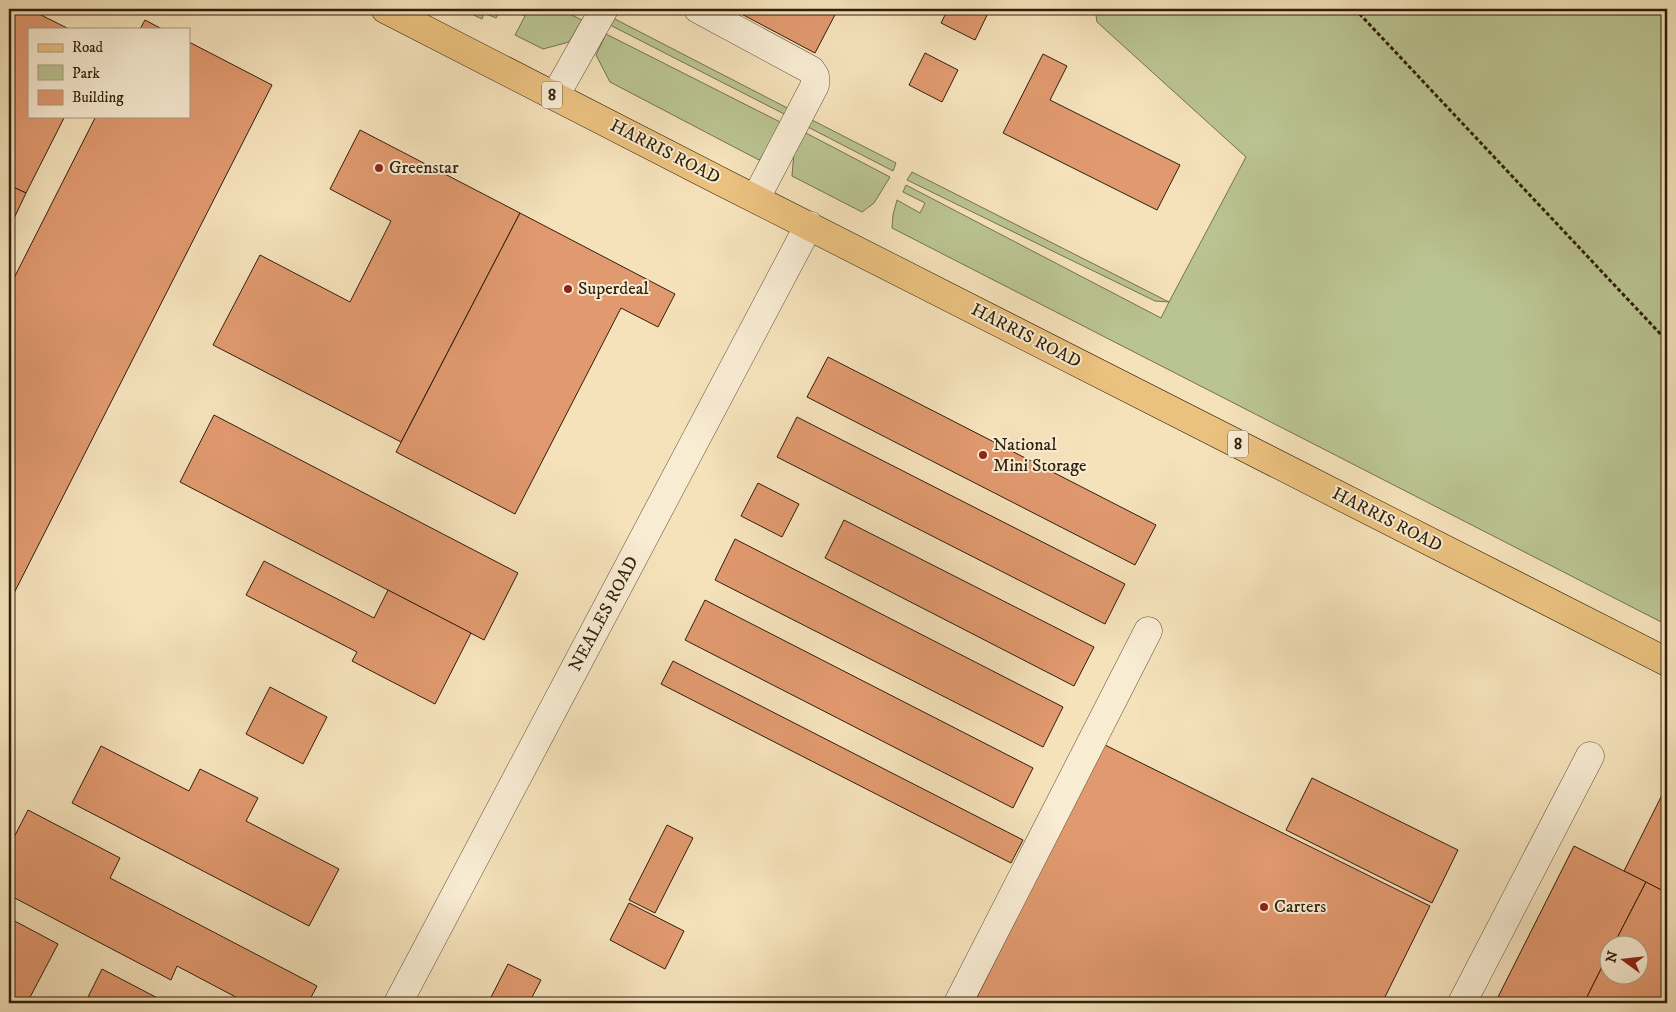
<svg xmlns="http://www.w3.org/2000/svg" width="1676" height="1012" viewBox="0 0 1676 1012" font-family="'IM FELL DW Pica',serif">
<rect width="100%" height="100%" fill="#f5e2bb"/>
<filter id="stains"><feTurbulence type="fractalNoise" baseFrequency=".004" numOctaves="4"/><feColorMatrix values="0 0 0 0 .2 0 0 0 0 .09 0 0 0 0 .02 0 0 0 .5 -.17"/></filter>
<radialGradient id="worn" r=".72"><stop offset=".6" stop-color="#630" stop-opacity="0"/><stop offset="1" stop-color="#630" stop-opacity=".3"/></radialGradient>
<!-- green -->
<g fill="#bac492" stroke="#75724e">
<polygon points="461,9 502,9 496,18 484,13 482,19"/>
<polygon points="510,9 559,9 582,20 569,42 543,49 515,35 525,16"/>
<polygon points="1095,9 1667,9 1667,625 892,228 893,215 897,200 920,213 925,203 903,192 906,185 1161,318 1169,302 1155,301 907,180 912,172 1169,302 1246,157 1097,22"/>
<polygon points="613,18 795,112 792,118 610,25"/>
<polygon points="606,34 788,126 778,145 759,160 610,82 596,55"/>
<polygon points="810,119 896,163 893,171 806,126"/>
<polygon points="804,132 890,177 874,203 862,212 792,176 794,152"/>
</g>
<!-- building -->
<g fill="#e1996f" stroke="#301f09">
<polygon points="9,9 29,9 69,29 29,29 29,116 65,116 26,193 9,185"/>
<polygon points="732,9 838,9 815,53"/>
<polygon points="948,9 990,9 975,40 941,23"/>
<polygon points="145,20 162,29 140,29"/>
<polygon points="189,42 272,85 9,603 9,288 96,116 189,116"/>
<polygon points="925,53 958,70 942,102 909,85"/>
<polygon points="1043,54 1067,66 1050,100 1180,165 1157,210 1003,133"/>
<polygon points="360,130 520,213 401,442 213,345 260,255 350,302 391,221 330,189"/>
<polygon points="9,185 26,193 9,229"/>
<polygon points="520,213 675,294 658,327 621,308 515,514 396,452"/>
<polygon points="828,357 1156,525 1135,565 807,397"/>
<polygon points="214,415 518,573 484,640 180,482"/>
<polygon points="797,417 1125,584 1105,624 777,457"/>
<polygon points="758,483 799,504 782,537 741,516"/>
<polygon points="844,520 1094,647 1074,686 825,558"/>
<polygon points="735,539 1063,707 1043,747 715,580"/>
<polygon points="264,561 374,618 388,590 471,633 435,704 352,661 357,652 246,595"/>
<polygon points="705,600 1033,768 1013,808 685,640"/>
<polygon points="673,661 1023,840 1011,863 661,684"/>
<polygon points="270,687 327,717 303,764 246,734"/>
<polygon points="1103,744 1430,906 1382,1003 974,1003"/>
<polygon points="101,746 189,791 200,769 258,798 246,821 339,869 309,926 72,803"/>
<polygon points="1312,778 1458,850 1432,903 1286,830"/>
<polygon points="1663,793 1667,795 1667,893 1624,871"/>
<polygon points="28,810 120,858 110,878 317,986 308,1003 247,1003 177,966 171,980 9,895 9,847"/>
<polygon points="667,825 693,838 655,913 629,900"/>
<polygon points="1574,846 1646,882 1614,944 1608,944 1608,955 1584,1003 1495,1003"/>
<polygon points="1646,882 1667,893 1667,1003 1584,1003 1608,955 1608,974 1638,974 1638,944 1614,944"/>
<polygon points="629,903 684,931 665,969 610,940"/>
<polygon points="9,918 58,944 27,1003 9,1003"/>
<polygon points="508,964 541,980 529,1003 488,1003"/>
<polygon points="102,969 167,1003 85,1003"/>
</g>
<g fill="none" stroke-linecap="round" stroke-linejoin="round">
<!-- minor casing -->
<g stroke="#615036" stroke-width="29">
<g id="minor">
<polyline points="698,9 811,70 815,76 815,85 756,198"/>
<polyline points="555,96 604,9"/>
<polyline points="398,1003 809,225"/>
<polyline points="958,1003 1148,631"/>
<polyline points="1462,1003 1590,756"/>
</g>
</g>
<!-- major casing -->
<g stroke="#301f09" stroke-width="29">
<polyline id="major" points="385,9 720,181 1667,662"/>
</g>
<!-- path -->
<polyline stroke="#301f09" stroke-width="3" stroke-dasharray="4 2.5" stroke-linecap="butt" points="1355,9 1667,341"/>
<!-- minor -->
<use href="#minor" stroke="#f8ecd3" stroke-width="28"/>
<!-- major -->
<use href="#major" stroke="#eac17e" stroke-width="28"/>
</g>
<!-- markers -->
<g fill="#8f2418" stroke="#f8ecd3" stroke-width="2">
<circle cx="379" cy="168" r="5"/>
<circle cx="568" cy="289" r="5"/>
<circle cx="983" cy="455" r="5"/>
<circle cx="1264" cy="907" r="5"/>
</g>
<g text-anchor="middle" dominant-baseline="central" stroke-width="4" stroke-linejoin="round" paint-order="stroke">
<!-- shield labels -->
<g fill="#f8ecd3" stroke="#6c5c46" stroke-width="1">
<rect x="542" y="81.5" width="20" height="27" rx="4"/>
<rect x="1228" y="430.5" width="20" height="27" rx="4"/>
</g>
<g font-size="16" font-weight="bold" fill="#301f09">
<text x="552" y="95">8</text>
<text x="1238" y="444">8</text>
</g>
<!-- street labels -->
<g font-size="18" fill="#301f09" stroke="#f8ecd3">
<text transform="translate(665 152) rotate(27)">HARRIS ROAD</text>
<text transform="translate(1026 336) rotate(27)">HARRIS ROAD</text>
<text transform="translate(1387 520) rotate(27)">HARRIS ROAD</text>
<text transform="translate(604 614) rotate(-62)">NEALES ROAD</text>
</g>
<!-- poi labels -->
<g font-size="18" fill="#301f09" stroke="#f8ecd3" text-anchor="start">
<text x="389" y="168">Greenstar</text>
<text x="578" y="289">Superdeal</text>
<text x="993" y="445">National<tspan x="993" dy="21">Mini Storage</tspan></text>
<text x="1274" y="907">Carters</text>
</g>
</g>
<!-- margin -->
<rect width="1676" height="1012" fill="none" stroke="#f5e2bb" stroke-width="30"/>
<rect x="10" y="10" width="1656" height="992" fill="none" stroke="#301f09" stroke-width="2.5"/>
<rect x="15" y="15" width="1646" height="982" fill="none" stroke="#301f09"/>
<!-- legend -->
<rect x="28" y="28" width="162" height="90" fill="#f8ecd3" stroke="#a89a82"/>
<rect x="38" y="44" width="25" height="8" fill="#eac17e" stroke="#a89a82"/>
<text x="72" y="52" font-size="15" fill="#301f09">Road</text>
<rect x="38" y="65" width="25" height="15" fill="#bac492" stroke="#a89a82"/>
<text x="72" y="78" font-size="15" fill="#301f09">Park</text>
<rect x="38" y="90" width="25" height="15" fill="#e1996f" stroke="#a89a82"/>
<text x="72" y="102" font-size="15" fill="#301f09">Building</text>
<!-- north arrow -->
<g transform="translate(1624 960) rotate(285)"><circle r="24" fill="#f8ecd3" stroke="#a89a82"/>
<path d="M0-4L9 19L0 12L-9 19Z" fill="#8f2418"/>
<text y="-8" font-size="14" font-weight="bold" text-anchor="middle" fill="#301f09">N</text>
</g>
<rect width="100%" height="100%" filter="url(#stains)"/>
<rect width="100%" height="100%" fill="url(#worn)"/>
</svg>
